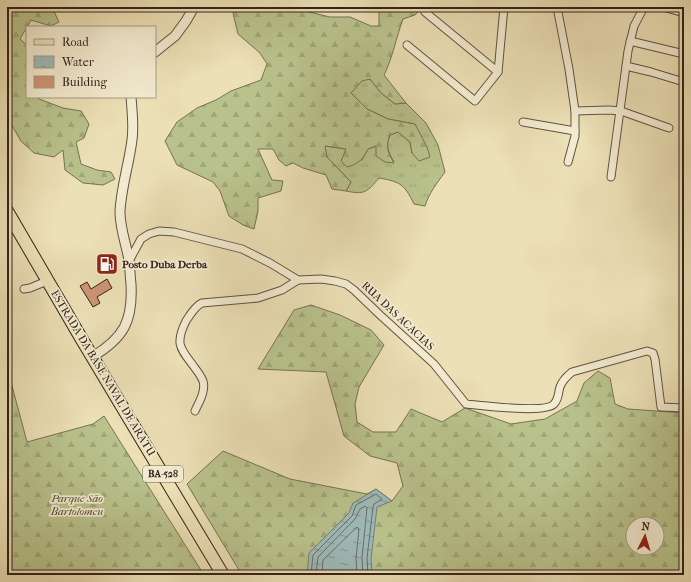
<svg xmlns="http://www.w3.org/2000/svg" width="691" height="582" viewBox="0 0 691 582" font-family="'IM FELL French Canon',serif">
<defs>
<pattern id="grass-tufts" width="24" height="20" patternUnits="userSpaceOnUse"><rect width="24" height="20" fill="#b9c28c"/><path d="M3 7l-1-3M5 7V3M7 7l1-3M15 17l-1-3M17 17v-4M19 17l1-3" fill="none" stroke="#a0a678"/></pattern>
<pattern id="forest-firs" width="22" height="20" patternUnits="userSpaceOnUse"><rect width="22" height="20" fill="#b9c28c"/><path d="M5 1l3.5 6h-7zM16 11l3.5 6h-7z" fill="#a0a678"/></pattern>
<pattern id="water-ripples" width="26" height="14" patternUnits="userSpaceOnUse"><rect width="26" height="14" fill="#9ebab9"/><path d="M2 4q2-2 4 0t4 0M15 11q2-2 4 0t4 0" fill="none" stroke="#819796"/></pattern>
</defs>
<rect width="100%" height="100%" fill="#ece0b6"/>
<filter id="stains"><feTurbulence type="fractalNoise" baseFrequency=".005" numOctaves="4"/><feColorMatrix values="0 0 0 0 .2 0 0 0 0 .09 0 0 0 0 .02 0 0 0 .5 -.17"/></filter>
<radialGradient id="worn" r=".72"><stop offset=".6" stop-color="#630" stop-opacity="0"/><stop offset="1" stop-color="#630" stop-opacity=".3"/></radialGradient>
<!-- grass -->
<path fill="url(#grass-tufts)" stroke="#767253" d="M370 79 381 93 395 104 406 103 426 123 438 145 445 172C437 183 429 193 425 206L414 204C404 184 401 182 379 178 367 192 365 195 346 191L351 182 327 157 325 146 346 149 342 161 362 160 368 149 377 146 394 162C388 151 385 146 390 135L398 132 410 142 412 153 415 124 388 119 367 109 351 93 362 80Z"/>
<!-- forest -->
<g fill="url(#forest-firs)" stroke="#767253" fill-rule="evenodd">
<polygon points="7,7 52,7 59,22 51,26 31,20 20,39 27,45 27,97 39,97 39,99 63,108 81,111 89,124 84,138 76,142 81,164 97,170 111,172 115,179 103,185 83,183 65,170 63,150 54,157 34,153 21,141 7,117"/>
<path d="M237 7H307L309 12 330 17H350L371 26H379V7H422L415 15 403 19C396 38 393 57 384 75L406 103 395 104 381 93 370 79 362 81 351 93 367 109 388 119 415 124 427 147 430 157 419 161 412 153 410 142 398 132 390 135C385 147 388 152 394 163L385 162 376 156V146L368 149C363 159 359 164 347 167L341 161 346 149 325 146 327 157 351 182 346 191 332 189 326 175 303 168 293 163 286 166 279 160 273 149H258L272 180 283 181 281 191 258 198V211L254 229 243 225 229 216 220 191 213 182 177 165 165 141 177 122 197 108 216 100 231 91 261 80 267 64 260 53 238 34 233 13Z"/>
<path d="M311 305 340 315 371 330 384 345 359 387 355 404 357 422 373 432H396L411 409 442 422 465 408 511 424 545 419 577 401 584 383 598 371 610 378 615 404 628 409 684 413V575H242L187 484 223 451 290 479 367 494 376 489 392 501 403 486 397 463 370 456 344 436 326 372 258 369 294 310ZM633 524H657V548H633Z"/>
<polygon points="7,367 27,442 93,424 104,416 204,575 7,575"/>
</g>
<!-- water -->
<polygon fill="url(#water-ripples)" stroke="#737e79" points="376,489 392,501 377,507 371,559 372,575 307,575 309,553 349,513 353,503"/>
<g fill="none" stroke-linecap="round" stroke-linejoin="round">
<!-- shore -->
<g stroke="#686e6a" stroke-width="1">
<polyline points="311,575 313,555 352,516 356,505 376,494 382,499 374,504 373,507 367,558 368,575"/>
<polyline points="316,575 318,557 355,519 360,509 365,506 367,508 362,558 363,575"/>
<polyline points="322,575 323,560 357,527 359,529 356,558 357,575"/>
</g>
</g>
<!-- building -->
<g fill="#cf9576" stroke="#32231a">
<polygon points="105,254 115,269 108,273 99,259"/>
<polygon points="107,279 112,288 97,297 100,303 93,307 80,286 87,282 91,289"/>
</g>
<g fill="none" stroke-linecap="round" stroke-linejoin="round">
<!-- minor casing -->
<g stroke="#605241" stroke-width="9">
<g id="minor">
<polyline points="557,7 569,69 575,111 575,136 568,162"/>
<polyline points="663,7 684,13"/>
<polyline points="425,12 498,72"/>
<polyline points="630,41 684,54"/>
<polyline points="407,45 475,101 498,72 504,7"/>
<polyline points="626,66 651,72 684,82"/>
<polyline points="575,111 609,110 621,111 669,128"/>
<polyline points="523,122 575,131"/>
<polyline points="611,177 628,51 634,26 644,7"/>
<path d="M129 261 141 239 149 234 159 231 174 232 242 249 270 263 298 280 321 279 335 281 346 284 354 290 380 315 434 364 466 404C481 405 545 414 554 404 559 399 558 393 560 387 562 381 567 376 572 372L647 351 653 353 655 359 661 407 684 408"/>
<polyline points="24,289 30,288 47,281"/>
<path d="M195 411C199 402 206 391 203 381 201 376 198 372 195 368 181 349 174 345 186 321 190 315 195 306 202 303L258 298 282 290 298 280"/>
</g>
</g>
<!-- tertiary casing -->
<g stroke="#605241" stroke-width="11">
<g id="tertiary">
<polyline points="155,52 175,36 186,21 194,7"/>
<path d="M92 357C124 338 133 321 131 284 130 276 130 268 129 260 126 244 120 228 120 212 121 188 129 164 132 140 134 126 132 111 131 97"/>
</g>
</g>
<!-- primary casing -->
<g stroke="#32231a" stroke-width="14">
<polyline id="primary" points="7,211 81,338 223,575"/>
</g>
<!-- minor -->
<use href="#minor" stroke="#f3ebd0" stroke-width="7"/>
<!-- tertiary -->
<use href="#tertiary" stroke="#f3ebd0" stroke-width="9"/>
<!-- primary -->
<use href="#primary" stroke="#ece0b6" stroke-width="12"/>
</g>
<!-- icons -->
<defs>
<g id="fuel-square" transform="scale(1.15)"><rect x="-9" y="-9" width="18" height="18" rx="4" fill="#8f2418" stroke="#f3ebd0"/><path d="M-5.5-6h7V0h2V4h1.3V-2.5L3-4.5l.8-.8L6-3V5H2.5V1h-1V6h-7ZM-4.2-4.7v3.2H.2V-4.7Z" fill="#fff"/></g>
</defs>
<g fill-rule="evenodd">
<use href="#fuel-square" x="107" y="264"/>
</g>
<g text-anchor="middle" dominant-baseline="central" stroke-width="3.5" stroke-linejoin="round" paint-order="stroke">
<!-- shield labels -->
<rect fill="#f3ebd0" stroke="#6c5f51" stroke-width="1" x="143" y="466" width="40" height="16" rx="3"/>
<g font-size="10" font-weight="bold" fill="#32231a">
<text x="163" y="474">BA-528</text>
</g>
<!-- poi labels -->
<g font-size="11" font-weight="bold" fill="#32231a" stroke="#f3ebd0" text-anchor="start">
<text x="122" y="264">Posto Duba Derba</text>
</g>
<!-- street labels -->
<g font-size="11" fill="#32231a" stroke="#f3ebd0">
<text transform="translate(398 316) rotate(43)">RUA DAS ACACIAS</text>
<text transform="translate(103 373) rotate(59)">ESTRADA DA BASE NAVAL DE ARATU</text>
</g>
<!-- park labels -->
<g font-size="11" font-style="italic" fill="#544b36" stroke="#f3ebd0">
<text x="77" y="498">Parque São<tspan x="77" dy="13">Bartolomeu</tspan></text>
</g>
</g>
<!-- margin -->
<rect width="691" height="582" fill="none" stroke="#ece0b6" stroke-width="24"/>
<rect x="8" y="8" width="675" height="566" fill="none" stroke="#32231a" stroke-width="2"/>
<rect x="12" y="12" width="667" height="558" fill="none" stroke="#32231a"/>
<!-- legend -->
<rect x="26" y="26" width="130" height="72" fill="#f3ebd0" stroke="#a69b87"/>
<rect x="34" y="39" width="20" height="6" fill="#ece0b6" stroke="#a69b87"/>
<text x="62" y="46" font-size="12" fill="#32231a">Road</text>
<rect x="34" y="56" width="20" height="12" fill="url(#water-ripples)" stroke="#a69b87"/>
<text x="62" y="66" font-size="12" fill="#32231a">Water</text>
<rect x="34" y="76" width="20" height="12" fill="#cf9576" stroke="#a69b87"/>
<text x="62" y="86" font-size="12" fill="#32231a">Building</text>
<!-- north arrow -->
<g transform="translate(645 536) rotate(5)"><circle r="19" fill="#f3ebd0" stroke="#a69b87"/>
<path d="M0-3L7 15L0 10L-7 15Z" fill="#8f2418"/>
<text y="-6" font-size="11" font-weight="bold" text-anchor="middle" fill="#32231a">N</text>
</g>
<rect width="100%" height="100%" filter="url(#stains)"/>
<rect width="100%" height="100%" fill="url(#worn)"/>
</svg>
